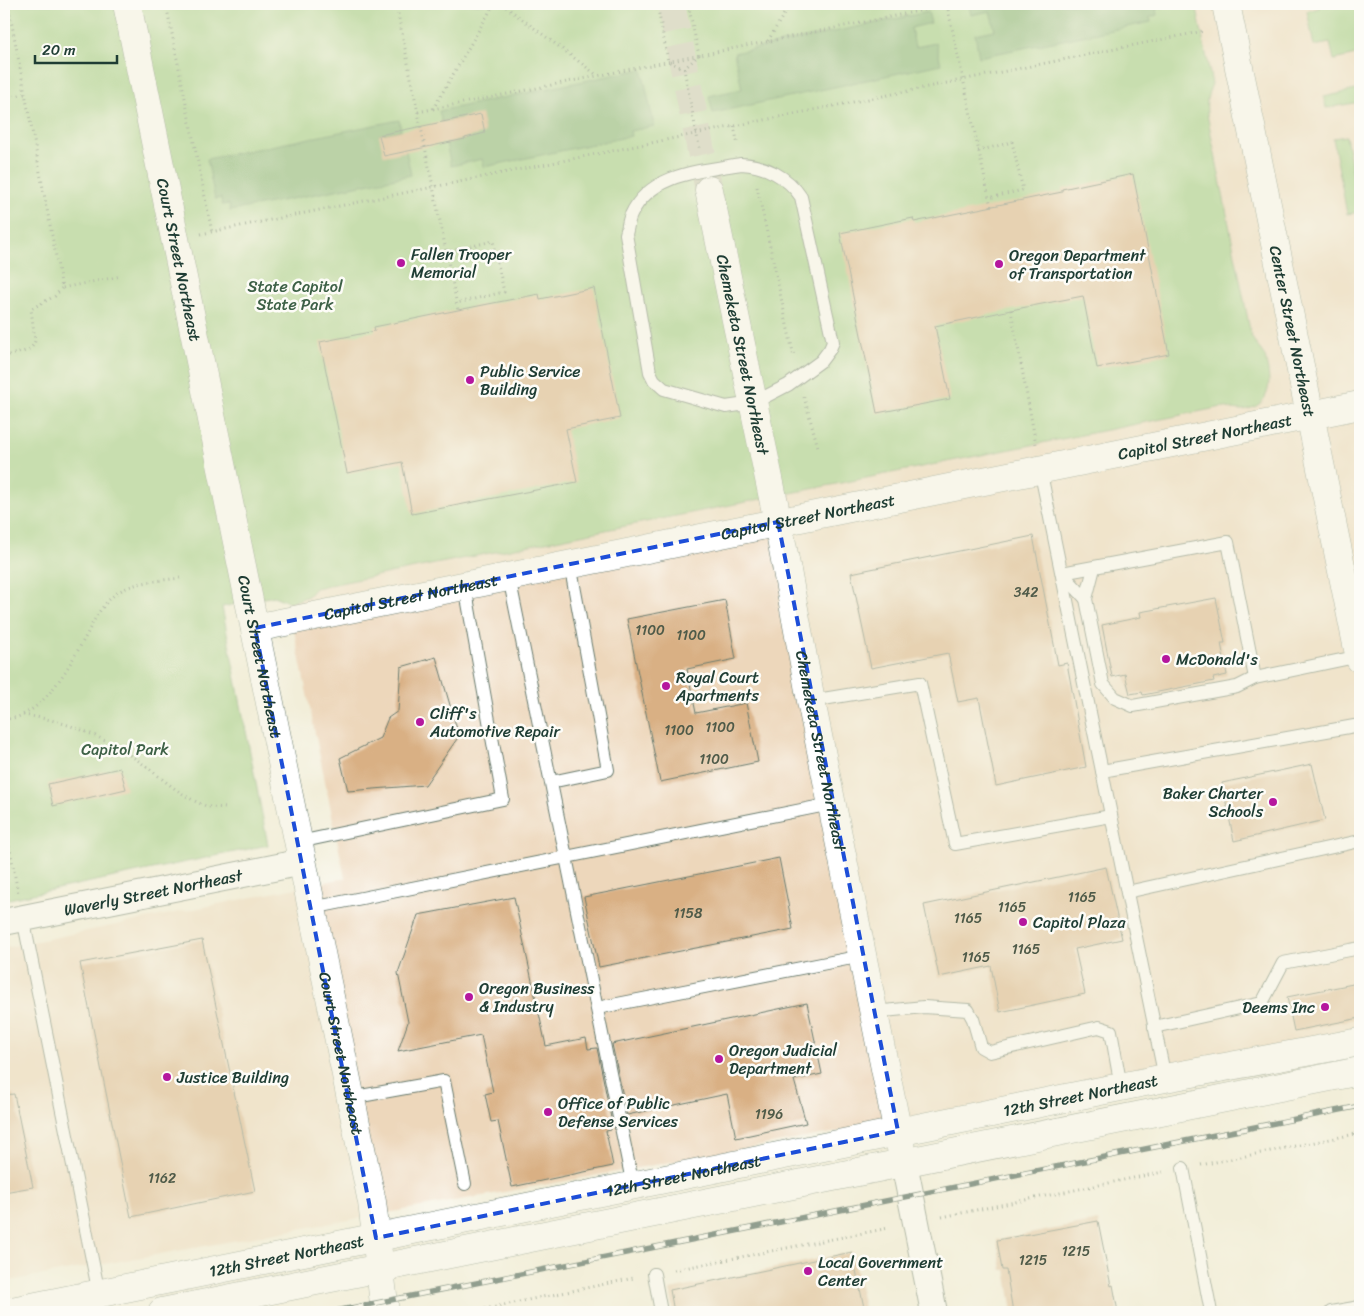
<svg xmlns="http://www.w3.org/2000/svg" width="1364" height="1316" viewBox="0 0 1364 1316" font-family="Sriracha,sans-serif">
<rect width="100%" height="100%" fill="#fdfcf7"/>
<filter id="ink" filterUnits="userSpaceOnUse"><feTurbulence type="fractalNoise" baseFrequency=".02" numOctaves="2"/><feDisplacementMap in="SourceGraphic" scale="10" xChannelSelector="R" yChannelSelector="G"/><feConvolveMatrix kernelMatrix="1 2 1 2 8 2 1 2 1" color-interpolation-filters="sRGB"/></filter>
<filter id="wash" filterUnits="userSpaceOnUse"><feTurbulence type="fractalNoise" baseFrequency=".0096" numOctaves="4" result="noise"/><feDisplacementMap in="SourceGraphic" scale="20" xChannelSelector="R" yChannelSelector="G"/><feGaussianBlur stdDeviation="1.12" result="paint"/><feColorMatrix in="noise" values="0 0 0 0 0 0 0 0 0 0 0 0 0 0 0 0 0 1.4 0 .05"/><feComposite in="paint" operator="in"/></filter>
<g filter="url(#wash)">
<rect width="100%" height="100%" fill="#f2eed9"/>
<!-- built -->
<polygon fill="#edd7bb" points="1196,4 1360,4 1360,1038 4,1282 4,948 345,878 216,253 1207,59"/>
<!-- green -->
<g fill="#96cb7d" stroke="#5a8458">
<path d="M4 4H1196L1212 84C1207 95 1206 102 1207 114L1251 335C1255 345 1259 347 1264 355 1266 358 1266 363 1267 366 1272 387 1268 408 1242 410 1235 410 1228 408 1222 407L315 588 308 596 290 603 274 596 222 607 268 845 4 900Z"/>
<polygon points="1318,4 1360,4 1360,54 1334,60 1330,43 1314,46 1307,11 1319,8"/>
<polygon points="1360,89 1360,102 1326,108 1324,97"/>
<polygon points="1346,136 1360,212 1347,214 1333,138"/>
</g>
<!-- forest -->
<g fill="#78af6c" stroke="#4c7650">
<polygon points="976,4 1161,4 1162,8 1156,9 1157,15 1150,17 1151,22 979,57 975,34 995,30 990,11 971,15 969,5"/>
<polygon points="928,12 931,23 911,28 915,47 936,43 941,64 713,113 709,96 742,89 734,53"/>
<polygon points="642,69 654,126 630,131 631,136 484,167 482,159 451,166 446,143 465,139 461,118 442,122 439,111"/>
<polygon points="399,120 401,130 379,135 406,151 411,175 230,211 229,204 222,205 221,198 215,199 207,159"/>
</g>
<g id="blocks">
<!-- building -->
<g fill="#d9b084">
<polygon points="481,114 485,133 465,138 465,139 384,156 379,135"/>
<polygon points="1133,174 1169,354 1097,368 1083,296 1011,310 935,326 950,399 877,413 840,233 913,218 914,222 1062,192 1062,189"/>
<polygon points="594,288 620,418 566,429 577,482 412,514 402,462 347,473 320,342 375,331 374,327 458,310 539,294 540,299"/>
<polygon points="1033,536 1058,665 1067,663 1086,767 996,786 979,698 958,702 948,653 871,668 851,573"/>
<polygon points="1216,598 1225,643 1221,643 1227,675 1213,678 1214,681 1143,695 1142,692 1130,694 1125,674 1112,677 1102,625 1141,617 1140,612"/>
<polygon points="725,600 736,659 687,669 696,713 746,703 758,762 660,782 627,619"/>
<polygon points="436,657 459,736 425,785 348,791 340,758 380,738 388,718 398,711 401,667"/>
<polygon points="1312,764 1325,820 1234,841 1222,783"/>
<polygon points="120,768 126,789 53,806 48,784"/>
<polygon points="779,858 793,929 599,967 584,897"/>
<polygon points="1106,867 1122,939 1075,949 1085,994 1000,1012 991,966 939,977 924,905"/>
<polygon points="514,897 546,1046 586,1038 588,1049 597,1048 611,1118 609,1119 611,1130 606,1131 613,1166 512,1187 498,1121 491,1122 485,1094 493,1092 481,1035 398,1051 408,1022 398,973 418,915"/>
<polygon points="202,940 255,1191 131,1217 80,963"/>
<polygon points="1358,983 1360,996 1360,1018 1294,1031 1287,997"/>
<polygon points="807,1003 822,1074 794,1080 806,1123 736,1138 727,1094 627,1115 612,1044"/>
<polygon points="14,1094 33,1187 4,1192 4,1095"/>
<polygon points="1098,1221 1111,1286 1113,1285 1118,1312 1013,1312 1006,1270 1002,1270 997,1240"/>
<polygon points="852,1252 865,1312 674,1312 670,1290"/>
</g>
</g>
</g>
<g filter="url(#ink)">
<use href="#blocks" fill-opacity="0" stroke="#697b6e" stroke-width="1"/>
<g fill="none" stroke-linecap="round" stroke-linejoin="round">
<!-- secondary-tunnel -->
<polyline stroke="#c8cbb8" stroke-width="28" stroke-dasharray="28 14" stroke-linecap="butt" points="671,4 709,190"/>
<!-- lane casing -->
<g stroke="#697b6e" stroke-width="14">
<g id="lane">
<path d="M741 164C765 165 788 177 801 197L833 342 830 349 821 361 788 385 753 403 726 407 664 389 654 380 650 372 626 234C628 228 628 221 631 215 650 173 701 171 741 164Z"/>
<polyline points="1040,469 1165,1078"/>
<polyline points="1094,568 1086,599 1103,684 1115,698 1133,706 1237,687 1255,678 1360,656"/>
<polyline points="1062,573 1228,542 1255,678"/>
<polyline points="1062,573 1086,599"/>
<polyline points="509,577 633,1186"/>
<polyline points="811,701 920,683 955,844 1111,816"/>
<polyline points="1102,771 1360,725"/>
<polyline points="551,782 608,770 570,564"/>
<polyline points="299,842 503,799 465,586"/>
<polyline points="1127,892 1360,841"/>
<polyline points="312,908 831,804"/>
<polyline points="23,918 99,1294"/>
<polyline points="597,1008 862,956"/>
<polyline points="874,1012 924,1007 968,1010 973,1019 981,1047 990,1052 1099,1027 1111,1031 1121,1087"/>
<polyline points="1154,1027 1262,1003 1283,963 1360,948"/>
<polyline points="350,1098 444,1081 465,1184"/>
<polyline points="1183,1168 1211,1312"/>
<polyline points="654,1274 661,1312"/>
<polyline points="1331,1312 1360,1307"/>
</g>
</g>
<!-- street casing -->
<g stroke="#697b6e" stroke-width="28">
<g id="street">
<path id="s1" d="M4 922 303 862"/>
<polyline points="904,1163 934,1312"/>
</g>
</g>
<!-- secondary casing -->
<g stroke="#697b6e" stroke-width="29">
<g id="secondary">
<path id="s2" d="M127 4 372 1202 385 1312"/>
<path id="s3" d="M709 190 778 522 811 701 904 1163"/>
<path id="s4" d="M255 628 1311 415"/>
</g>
</g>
<!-- primary casing -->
<g stroke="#697b6e" stroke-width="29">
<g id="primary">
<path id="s5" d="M1226 4 1360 659"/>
<polyline points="1311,415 1360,405"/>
<path id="s6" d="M7 1312 1165 1078 1360 1042"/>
<polyline points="162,1312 1360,1071"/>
</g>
</g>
<!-- path -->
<g stroke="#697b6e" stroke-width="3" stroke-dasharray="1 4" stroke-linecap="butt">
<polyline points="8,4 62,288 121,276"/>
<polyline points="166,4 212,232"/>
<polyline points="396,4 458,310"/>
<polyline points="502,4 597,75"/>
<polyline points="657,4 668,61 684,69 700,151"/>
<polyline points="947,5 991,207"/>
<polyline points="768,41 790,4"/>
<polyline points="684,69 699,55 688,4"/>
<polyline points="4,98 25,94"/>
<polyline points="433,109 494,4"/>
<polyline points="418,112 954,4"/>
<polyline points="734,126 738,145"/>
<polyline points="978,151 1012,142 1023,190 989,198"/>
<polyline points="757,187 794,357"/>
<polyline points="201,234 1204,31"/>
<polyline points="446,252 493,241 504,292 457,303"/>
<polyline points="1011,310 1036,444"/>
<path d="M4 356C15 353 32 353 35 341L31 309 55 296 62 288"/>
<polyline points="804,397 818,447"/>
<path d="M23 715C64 720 99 735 133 757 157 773 179 796 206 806 212 808 219 807 225 808"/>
<path d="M4 720C10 718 17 718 22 715 51 702 71 662 86 636 94 620 102 604 117 593 135 581 159 581 180 578"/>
<polyline points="4,817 18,893"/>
<polyline points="1201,1165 1360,1133"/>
<polyline points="942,1217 1163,1172"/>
<polyline points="674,1270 889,1228"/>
<polyline points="470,1312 634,1278"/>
</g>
<!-- lane -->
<use href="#lane" stroke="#fff" stroke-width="12"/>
<!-- street -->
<use href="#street" stroke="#fff" stroke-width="26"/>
<!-- secondary -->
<use href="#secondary" stroke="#fff" stroke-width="28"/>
<!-- primary -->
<use href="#primary" stroke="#fff" stroke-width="28"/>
<!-- rail casing -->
<g stroke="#1f3d34" stroke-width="5.5">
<polyline id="rail" points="331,1312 1360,1106"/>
</g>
<!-- rail -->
<use href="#rail" stroke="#fdfcf7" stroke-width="4" stroke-dasharray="11" stroke-linecap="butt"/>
</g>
</g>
<!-- marked area -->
<path d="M0 0H1364V1316H0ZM778 522 898 1131 376 1238 255 628Z" fill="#f2eed9" fill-opacity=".55" fill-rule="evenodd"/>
<path fill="none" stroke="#1d4ed8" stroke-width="4" stroke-dasharray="10 6" stroke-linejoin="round" d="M778 522 898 1131 376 1238 255 628Z"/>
<!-- markers -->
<g fill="#b5179e" stroke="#fdfcf7" stroke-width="2">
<circle cx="401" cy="263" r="5"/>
<circle cx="999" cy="264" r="5"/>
<circle cx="470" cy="380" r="5"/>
<circle cx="1166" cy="659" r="5"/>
<circle cx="666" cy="686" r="5"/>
<circle cx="420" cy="722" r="5"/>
<circle cx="1273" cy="802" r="5"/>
<circle cx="1023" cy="922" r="5"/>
<circle cx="469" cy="997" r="5"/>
<circle cx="1325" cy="1007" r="5"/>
<circle cx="719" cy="1059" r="5"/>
<circle cx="167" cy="1077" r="5"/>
<circle cx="548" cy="1112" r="5"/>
<circle cx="808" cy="1271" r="5"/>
</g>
<g text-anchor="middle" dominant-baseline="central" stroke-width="5" stroke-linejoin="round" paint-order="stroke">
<!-- number labels -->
<g font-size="14" fill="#4e5a48">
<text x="1026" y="592">342</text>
<text x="650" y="630">1100</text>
<text x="691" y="635">1100</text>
<text x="720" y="727">1100</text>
<text x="679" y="730">1100</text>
<text x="714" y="759">1100</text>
<text x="1082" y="897">1165</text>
<text x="1012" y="907">1165</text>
<text x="688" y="913">1158</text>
<text x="968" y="918">1165</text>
<text x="1026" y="949">1165</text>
<text x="976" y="957">1165</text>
<text x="769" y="1114">1196</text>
<text x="162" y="1178">1162</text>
<text x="1076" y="1251">1215</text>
<text x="1033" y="1260">1215</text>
</g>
<!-- poi labels -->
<g font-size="16" fill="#1f3d34" stroke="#fdfcf7" text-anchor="start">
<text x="411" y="254">Fallen Trooper<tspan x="411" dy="18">Memorial</tspan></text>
<text x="1009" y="255">Oregon Department<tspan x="1009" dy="18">of Transportation</tspan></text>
<text x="480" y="371">Public Service<tspan x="480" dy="18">Building</tspan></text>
<text x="1176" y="659">McDonald's</text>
<text x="676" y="677">Royal Court<tspan x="676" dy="18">Apartments</tspan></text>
<text x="430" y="713">Cliff's<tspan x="430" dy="18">Automotive Repair</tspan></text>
<text x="1263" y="793" text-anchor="end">Baker Charter<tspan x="1263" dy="18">Schools</tspan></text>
<text x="1033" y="922">Capitol Plaza</text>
<text x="479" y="988">Oregon Business<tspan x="479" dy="18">&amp; Industry</tspan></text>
<text x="1315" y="1007" text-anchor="end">Deems Inc</text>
<text x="729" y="1050">Oregon Judicial<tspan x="729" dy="18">Department</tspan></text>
<text x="177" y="1077">Justice Building</text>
<text x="558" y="1103">Office of Public<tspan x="558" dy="18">Defense Services</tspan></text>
<text x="818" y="1262">Local Government<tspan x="818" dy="18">Center</tspan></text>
</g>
<!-- street labels -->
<g font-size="16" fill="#1f3d34" stroke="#fdfcf7">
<text stroke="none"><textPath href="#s2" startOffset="261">Court Street Northeast</textPath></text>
<text stroke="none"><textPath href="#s5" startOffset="334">Center Street Northeast</textPath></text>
<text stroke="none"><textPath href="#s3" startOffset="168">Chemeketa Street Northeast</textPath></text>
<text stroke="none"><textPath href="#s4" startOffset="969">Capitol Street Northeast</textPath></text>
<text stroke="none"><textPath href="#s4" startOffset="564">Capitol Street Northeast</textPath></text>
<text stroke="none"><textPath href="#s4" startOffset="159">Capitol Street Northeast</textPath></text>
<text stroke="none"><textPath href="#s2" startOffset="666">Court Street Northeast</textPath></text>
<text stroke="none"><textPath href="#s3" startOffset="572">Chemeketa Street Northeast</textPath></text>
<text stroke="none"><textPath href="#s1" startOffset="152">Waverly Street Northeast</textPath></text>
<text stroke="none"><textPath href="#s2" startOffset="1071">Court Street Northeast</textPath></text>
<text stroke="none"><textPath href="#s6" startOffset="1095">12th Street Northeast</textPath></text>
<text stroke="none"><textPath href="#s6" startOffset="690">12th Street Northeast</textPath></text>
<text stroke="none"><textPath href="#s6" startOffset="285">12th Street Northeast</textPath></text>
</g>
<!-- park labels -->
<g font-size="16" fill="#3d6046" stroke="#fdfcf7">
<text x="295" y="286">State Capitol<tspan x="295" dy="18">State Park</tspan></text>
<text x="125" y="749">Capitol Park</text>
</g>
</g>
<!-- margin -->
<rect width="1364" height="1316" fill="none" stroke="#fdfcf7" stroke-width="20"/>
<!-- scale -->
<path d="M35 55v8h82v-8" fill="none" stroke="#1f3d34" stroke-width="2.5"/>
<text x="42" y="55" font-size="15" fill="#1f3d34" stroke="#fdfcf7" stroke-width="4" paint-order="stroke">20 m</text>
</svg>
